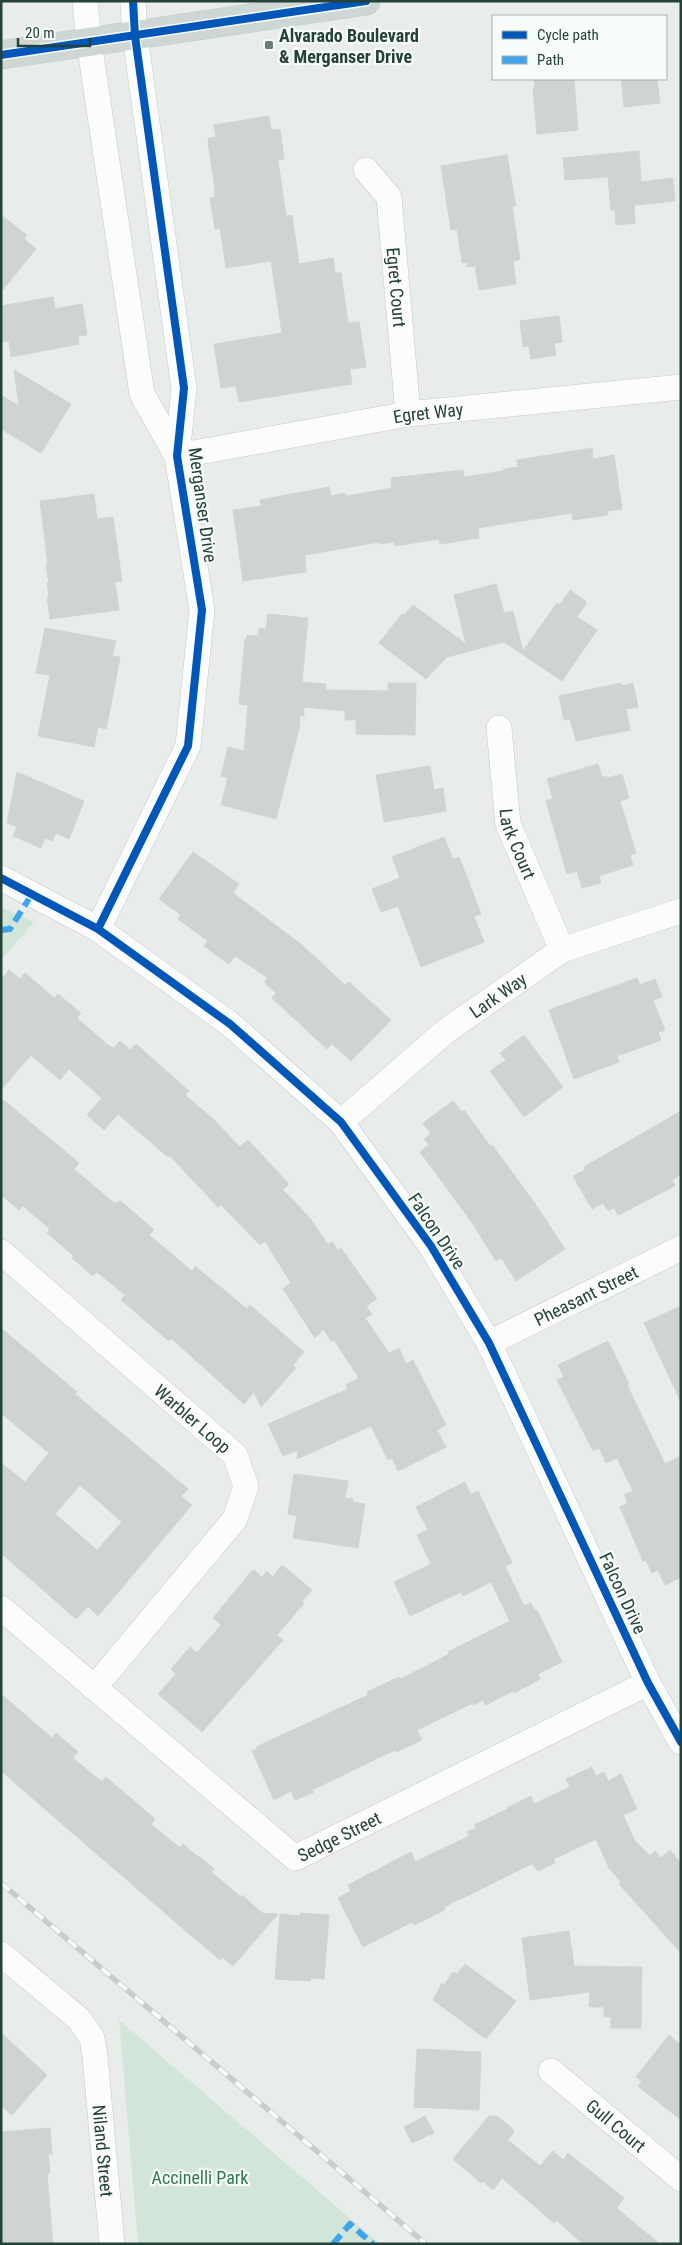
<svg xmlns="http://www.w3.org/2000/svg" width="682" height="2245" viewBox="0 0 682 2245" font-family="'Roboto Condensed',sans-serif">
<rect width="100%" height="100%" fill="#e8edeb"/>
<!-- green -->
<g fill="#d1e6d8">
<polygon points="1,907 34,922 1,960"/>
<polygon points="119,2020 380,2244 138,2244"/>
</g>
<!-- building -->
<g fill="#cfd4d2" stroke="#d1d6d4" fill-rule="evenodd">
<polygon points="534,79 574,79 578,130 537,134 533,88 535,87"/>
<polygon points="621,79 657,79 660,103 624,107"/>
<polygon points="269,116 271,130 280,129 284,159 278,160 286,216 292,215 299,264 333,258 335,273 341,273 348,323 359,322 366,367 350,369 352,384 239,402 236,386 221,388 214,344 282,333 271,261 226,268 220,228 215,229 210,198 215,197 214,189 215,189 208,142 209,138 216,137 214,125"/>
<polygon points="639,151 641,182 673,178 675,201 635,205 634,208 635,223 616,225 615,210 611,210 608,177 565,180 563,158"/>
<polygon points="507,155 516,206 512,206 520,259 513,261 516,284 479,290 475,266 467,267 467,262 462,263 457,229 451,230 441,166"/>
<polygon points="1,215 27,235 24,239 36,249 1,292"/>
<polygon points="53,297 55,309 82,304 87,335 78,336 79,344 11,357 9,341 1,342 1,306"/>
<polygon points="559,316 562,342 554,343 556,355 531,359 529,346 523,347 520,321"/>
<polygon points="14,370 71,404 41,453 1,429 1,395 19,406"/>
<polygon points="592,448 593,459 614,455 622,509 607,511 608,515 573,520 572,513 478,528 479,538 440,544 439,539 395,546 394,542 380,544 379,542 305,555 306,572 243,581 233,510 261,506 260,500 329,487 331,496 345,493 346,496 392,488 391,478 463,470 464,477 503,471 503,469 518,467 517,460"/>
<polygon points="94,494 97,519 113,517 122,581 115,582 119,610 50,619 47,597 49,597 47,583 49,583 46,565 48,565 40,501"/>
<polygon points="496,584 504,613 513,611 523,651 557,603 560,605 570,590 587,602 577,617 597,630 562,681 504,642 447,657 426,679 379,643 402,614 404,615 413,605 466,644 454,595"/>
<polygon points="268,614 308,618 302,682 326,684 325,690 388,691 388,683 416,683 415,735 356,734 356,720 345,720 345,711 304,707 304,716 300,716 299,729 276,819 221,805 228,778 221,776 228,747 244,751 248,705 239,704 245,639 247,639 247,635 258,636 259,628 266,629"/>
<polygon points="45,628 116,641 112,656 120,657 112,700 106,729 98,727 94,747 38,736 50,675 36,673"/>
<polygon points="621,683 622,686 633,683 638,707 626,709 630,730 576,741 570,719 564,720 559,696"/>
<polygon points="598,764 602,777 606,776 607,778 622,774 629,798 620,801 636,853 630,855 633,865 599,876 601,883 582,888 577,871 567,874 546,801 553,799 547,779"/>
<polygon points="430,766 434,790 443,788 446,811 384,822 376,775"/>
<polygon points="17,772 84,801 69,839 56,833 52,841 45,838 41,848 13,836 17,827 7,823"/>
<polygon points="444,837 453,859 459,857 467,877 481,914 474,916 484,942 421,967 398,906 381,912 372,889 400,878 392,857"/>
<polygon points="193,852 239,884 233,893 302,945 345,985 349,982 391,1020 351,1061 332,1044 327,1049 272,998 276,993 264,982 268,978 235,956 229,964 204,946 208,941 178,919 181,915 159,899"/>
<polygon points="9,970 20,979 25,973 54,998 58,994 81,1013 77,1018 109,1046 114,1048 120,1041 130,1050 136,1044 189,1091 185,1095 213,1119 240,1147 248,1140 289,1184 283,1190 310,1218 328,1245 332,1242 338,1250 341,1248 377,1299 366,1306 372,1314 365,1318 389,1353 399,1348 406,1364 413,1360 446,1425 437,1430 446,1447 398,1471 392,1458 388,1460 371,1426 297,1459 298,1450 283,1456 268,1424 348,1389 346,1385 359,1378 334,1340 331,1341 323,1329 315,1338 283,1289 291,1283 265,1241 260,1245 221,1205 218,1207 170,1156 168,1157 118,1114 104,1130 87,1115 102,1098 69,1069 60,1080 31,1055 1,1090 1,980"/>
<polygon points="637,978 640,985 655,979 662,997 653,1000 665,1030 658,1032 661,1040 617,1056 619,1062 574,1079 549,1010"/>
<polygon points="524,1035 563,1087 524,1117 490,1071 506,1060 500,1053"/>
<polygon points="1,1098 79,1163 74,1169 114,1203 121,1201 154,1230 149,1235 192,1271 195,1266 247,1309 250,1305 304,1352 293,1365 296,1368 261,1407 254,1392 244,1404 171,1338 169,1341 121,1300 125,1295 97,1272 93,1276 72,1258 74,1256 47,1233 50,1229 23,1206 19,1210 1,1195"/>
<polygon points="453,1101 462,1112 464,1110 490,1146 492,1145 534,1202 565,1249 516,1281 501,1258 496,1261 471,1221 420,1152 429,1145 424,1139 431,1134 423,1123"/>
<polygon points="681,1111 681,1174 672,1180 675,1186 618,1215 614,1208 608,1211 603,1203 592,1209 573,1176 585,1170 584,1167"/>
<polygon points="681,1306 681,1402 644,1323"/>
<path d="M1 1328 77 1392 75 1394 188 1489 181 1496 192 1505 98 1616 88 1606 76 1619 1 1553V1463L25 1482 49 1453 1 1413ZM80 1485 122 1522 97 1550 55 1514Z"/>
<polygon points="608,1341 629,1384 627,1385 665,1464 681,1456 681,1577 665,1585 658,1570 652,1573 646,1560 643,1561 620,1507 628,1503 624,1495 633,1491 617,1458 606,1463 599,1448 593,1451 557,1380 564,1377 558,1365"/>
<polygon points="294,1474 348,1481 345,1498 353,1499 353,1502 365,1504 358,1548 293,1538 297,1516 288,1514"/>
<polygon points="465,1482 471,1495 478,1491 512,1563 505,1566 524,1606 531,1603 535,1611 537,1610 562,1662 538,1674 540,1679 514,1693 513,1691 486,1705 483,1700 474,1705 473,1703 417,1730 422,1740 396,1752 395,1750 312,1790 314,1792 295,1800 291,1791 274,1800 252,1751 257,1749 256,1747 368,1695 367,1692 399,1677 400,1679 436,1661 449,1654 448,1652 510,1621 491,1582 463,1596 461,1592 410,1616 394,1582 431,1564 417,1535 428,1530 416,1507"/>
<polygon points="282,1565 312,1590 302,1601 304,1603 277,1635 283,1640 202,1732 158,1694 176,1674 171,1669 190,1647 197,1653 221,1625 213,1618 250,1573 254,1570 262,1577 267,1571 273,1577"/>
<polygon points="1,1694 52,1738 56,1733 78,1752 73,1758 102,1782 106,1777 155,1819 151,1824 180,1848 183,1844 198,1857 199,1856 214,1869 211,1872 241,1897 242,1895 262,1913 278,1914 233,1966 222,1957 220,1960 180,1926 1,1771"/>
<polygon points="592,1767 596,1776 604,1772 608,1781 621,1774 637,1809 623,1815 635,1841 650,1856 655,1851 661,1858 670,1850 681,1863 681,1953 619,1884 621,1882 609,1868 596,1839 554,1859 555,1863 538,1871 532,1864 444,1907 445,1910 414,1925 412,1922 363,1947 338,1898 351,1891 348,1885 411,1852 415,1862 469,1836 467,1832 476,1828 474,1825 508,1809 507,1808 531,1796 534,1804 570,1787 566,1779"/>
<polygon points="300,1913 329,1915 324,1979 311,1978 310,1981 275,1979 280,1914 300,1916"/>
<polygon points="569,1931 574,1966 642,1967 641,2028 611,2028 611,2017 604,2017 604,2007 589,2007 590,1992 530,2000 522,1938"/>
<polygon points="465,1964 516,2001 486,2039 433,2000 442,1983 444,1985 453,1972 457,1974"/>
<polygon points="1,2033 47,2075 12,2115 1,2106"/>
<polygon points="669,2035 681,2045 681,2120 638,2086 642,2081 636,2077"/>
<polygon points="417,2049 481,2052 479,2110 414,2107"/>
<polygon points="425,2116 434,2133 412,2143 404,2127"/>
<polygon points="489,2116 497,2116 512,2128 514,2132 508,2140 540,2166 553,2151 563,2160 568,2153 624,2198 616,2208 660,2244 583,2244 556,2220 554,2223 502,2178 493,2190 483,2181 481,2183 453,2159"/>
<polygon points="50,2128 52,2154 48,2154 50,2173 47,2173 53,2244 1,2244 1,2132"/>
</g>
<g fill="none" stroke-linecap="round" stroke-linejoin="round">
<!-- minor casing -->
<g stroke="#c5cac8" stroke-width="26">
<g id="minor">
<polyline points="85,1 89,42 142,394 177,456"/>
<path id="s1" d="M366 170 389 197 408 414"/>
<path id="s2" d="M177 456 408 414 681 387"/>
<path id="s3" d="M499 728 508 824 562 950"/>
<polyline points="1,878 98,929 230,1024 341,1122 431,1246 489,1343 648,1683 681,1742"/>
<polyline points="98,929 188,746 202,610 177,456 184,388 135,36 133,1"/>
<path id="s4" d="M341 1122 446 1031 562 950 681 911"/>
<path id="s5" d="M1 1252 235 1455 246 1486 235 1519 94 1688"/>
<path id="s6" d="M489 1343 681 1248"/>
<path id="s7" d="M1 1608 295 1858 648 1683"/>
<path id="s8" d="M1 1954 79 2019 92 2038 95 2056 112 2244"/>
<path id="s9" d="M551 2071 681 2179"/>
</g>
</g>
<!-- major casing -->
<g stroke="#c3ccc9" stroke-width="29">
<polyline id="major" points="1,55 366,1"/>
</g>
<!-- minor -->
<use href="#minor" stroke="#fcfcfc" stroke-width="25"/>
<!-- major -->
<use href="#major" stroke="#cfd7d5" stroke-width="28"/>
<!-- rail casing -->
<g stroke="#c9cdcc" stroke-width="5.5">
<polyline id="rail" points="1,1883 426,2244"/>
</g>
<!-- rail -->
<use href="#rail" stroke="#f7fbf9" stroke-width="4" stroke-dasharray="11" stroke-linecap="butt"/>
<!-- quiet -->
<g stroke="#3ea4ec" stroke-width="6" stroke-dasharray="12 6" stroke-linecap="butt">
<polyline points="1,930 10,929 32,894"/>
<polyline points="333,2244 350,2224 373,2244"/>
</g>
<!-- cycleway casing -->
<g stroke="#f7fbf9" stroke-width="11">
<g id="cycleway">
<polyline points="1,55 366,1"/>
<polyline points="1,878 98,929 230,1024 341,1122 431,1246 489,1343 648,1683 681,1742"/>
<polyline points="98,929 188,746 202,610 177,456 184,388 135,36 133,1"/>
</g>
</g>
<!-- cycleway -->
<use href="#cycleway" stroke="#0057b8" stroke-width="8"/>
</g>
<!-- markers -->
<rect fill="#697e78" stroke="#f7fbf9" stroke-width="2" x="264" y="40" width="10" height="10" rx="2.5"/>
<g text-anchor="middle" dominant-baseline="central" stroke-width="4.5" stroke-linejoin="round" paint-order="stroke">
<!-- poi labels -->
<g font-size="18" font-weight="bold" fill="#24423a" stroke="#f7fbf9" text-anchor="start">
<text x="279" y="35">Alvarado Boulevard<tspan x="279" dy="21">&amp; Merganser Drive</tspan></text>
</g>
<!-- street labels -->
<g font-size="18" fill="#24423a" stroke="#f7fbf9">
<text stroke="none"><textPath href="#s1" startOffset="126">Egret Court</textPath></text>
<text stroke="none"><textPath href="#s2" startOffset="255">Egret Way</textPath></text>
<text transform="translate(203 505) rotate(82)">Merganser Drive</text>
<text stroke="none"><textPath href="#s3" startOffset="118">Lark Court</textPath></text>
<text stroke="none"><textPath href="#s4" startOffset="202">Lark Way</textPath></text>
<text transform="translate(437 1231) rotate(56)">Falcon Drive</text>
<text stroke="none"><textPath href="#s6" startOffset="108">Pheasant Street</textPath></text>
<text stroke="none"><textPath href="#s5" startOffset="254">Warbler Loop</textPath></text>
<text transform="translate(623 1593) rotate(65)">Falcon Drive</text>
<text stroke="none"><textPath href="#s7" startOffset="435">Sedge Street</textPath></text>
<text stroke="none"><textPath href="#s9" startOffset="85">Gull Court</textPath></text>
<text stroke="none"><textPath href="#s8" startOffset="238">Niland Street</textPath></text>
</g>
<!-- park labels -->
<g font-size="18" fill="#2d7a4b" stroke="#f7fbf9">
<text x="200" y="2177">Accinelli Park</text>
</g>
</g>
<!-- border -->
<rect width="682" height="2245" fill="none" stroke="#24423a" stroke-width="5"/>
<!-- legend -->
<rect x="492" y="15" width="175" height="65" fill="#f7fbf9" stroke="#a3b1ad"/>
<rect x="502" y="31" width="25" height="8" fill="#0057b8" stroke="#a3b1ad"/>
<text x="537" y="40" font-size="15" fill="#24423a">Cycle path</text>
<rect x="502" y="56" width="25" height="8" fill="#3ea4ec" stroke="#a3b1ad"/>
<text x="537" y="65" font-size="15" fill="#24423a">Path</text>
<!-- scale -->
<path d="M18 38v8h72v-8" fill="none" stroke="#24423a" stroke-width="2.5"/>
<text x="25" y="38" font-size="15" fill="#24423a" stroke="#f7fbf9" stroke-width="4" paint-order="stroke">20 m</text>
</svg>
